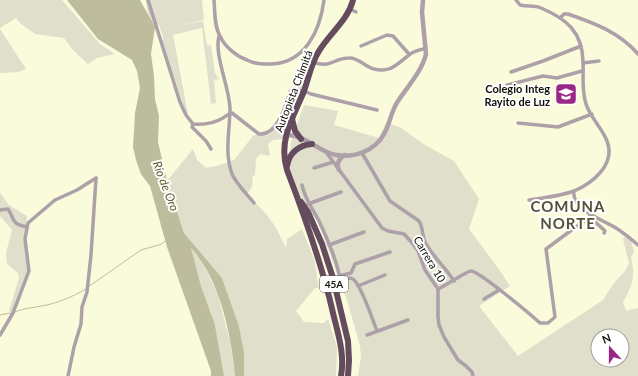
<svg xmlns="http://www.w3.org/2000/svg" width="638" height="376" viewBox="0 0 638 376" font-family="Lato,sans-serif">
<rect width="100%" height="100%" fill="#fafbda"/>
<!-- green -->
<g fill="#dfdfcb" fill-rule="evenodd">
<polygon points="0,0 62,0 100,44 115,54 97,58 88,64 73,50 64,38 35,34 20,23 16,18 0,28"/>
<path d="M146 0H202L204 20 180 25 203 21 207 46 211 45 215 73 219 79 214 80 216 103 211 104 202 28 173 35 190 125 163 42V36L159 25 151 24C149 15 146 9 146 0Z"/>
<polygon points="0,28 0,29 26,69 18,72 0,73"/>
<path d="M312 62 303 91 283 139 273 140 268 144 270 156 260 154 256 159 255 175 252 177C254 185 251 189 246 195 267 212 275 224 286 248L287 239 302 229 314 259 319 288H315L296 311 304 322 324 323 328 319 337 347 336 376H244V352L239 326 222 278 184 233 167 181 193 149 197 160 206 168 217 166 234 160 253 136 258 134 265 136 270 134 273 130 285 104 301 84Z"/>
<path d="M304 105 338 111 334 125 379 138 386 122 401 128 425 145 454 161 479 199 469 229 498 268 510 286 479 306 518 356 603 300 614 283 625 271 629 263 623 239 625 237 631 241 634 251 631 258C636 277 632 286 623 302L626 311 638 308V376H358L361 357 360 346 348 303 318 222 301 198 288 164 291 142ZM598 336H622V360H598Z"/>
<polygon points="0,193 9,205 27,216 25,239 28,270 12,313 9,311 19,278 18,273 7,264 6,253 12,230 0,216"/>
<polygon points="190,247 202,261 218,295 230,342 235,376 224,376 215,325 201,286"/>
</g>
<!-- water -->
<path fill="#bdbd9d" d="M67 0H140L155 27 151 54 154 76 155 99 159 116 158 142 167 181 184 233 222 278 239 326 244 352V376H235C231 334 220 279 191 248L201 286 215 325 224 376H211V371L167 247 150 186 141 174 136 160 133 147 135 113 140 88 137 71 132 60 98 39Z"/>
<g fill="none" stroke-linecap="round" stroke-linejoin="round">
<!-- stream -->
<g stroke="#bdbd9d" stroke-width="1">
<polyline points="88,287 141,250 162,244 165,241"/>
<path d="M15 312C24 308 32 308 41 306 56 304 72 297 86 289"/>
<polyline points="0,315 11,313"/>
</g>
<!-- minor -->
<g stroke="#ada0a9" stroke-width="3.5">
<polyline points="148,0 180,102 186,115 193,124 192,127 206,141 211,149"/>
<path d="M214 0C215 11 214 26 220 36 225 47 236 56 247 60 255 64 261 64 271 64 305 63 320 31 324 0"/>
<path d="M516 0 520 5C527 7 534 5 541 8 567 19 582 32 583 61 584 78 581 87 586 104 590 117 602 128 607 141 616 164 593 183 574 191 560 196 544 198 529 200"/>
<polyline points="350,9 356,12"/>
<path d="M560 18 564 14H568C594 23 619 32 638 54"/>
<path d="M219 36C214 55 229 86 230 108 230 130 224 152 232 174 237 185 247 194 254 203"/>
<polyline points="361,46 387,35 393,36 409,54"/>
<path d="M313 62C331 69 333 58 349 58 358 57 365 67 374 69 391 73 397 64 409 55 413 51 421 50 426 48"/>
<polyline points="583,63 599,61"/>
<polyline points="511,72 543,61 581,46"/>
<polyline points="507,85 543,76 557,78 582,71"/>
<polyline points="518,123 558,127 592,114"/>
<path d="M193 124C204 125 213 124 223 118 226 116 228 114 232 113L259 134C277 136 286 105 290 92L292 90 304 91 311 94 377 110"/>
<polyline points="326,152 382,228 388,231 404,234 413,244 418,251 425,270 438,289 438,317 439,325 444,337 458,360 466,366 472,372 473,376"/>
<path d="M362 153 390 201 419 221C423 227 422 235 425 242 433 257 445 267 454 281"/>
<polyline points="314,168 333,162"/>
<path d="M302 185C306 202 312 207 319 221 327 238 338 262 340 280"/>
<path d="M574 191C571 209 603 220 616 228 624 233 631 239 638 245"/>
<polyline points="308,204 341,192"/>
<path d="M0 210 8 209C16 221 10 223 27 227"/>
<path d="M589 217C595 222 600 226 605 231L604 233"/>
<polyline points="329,245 364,232"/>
<polyline points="339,276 351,273 355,264 390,252"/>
<polyline points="358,286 385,275"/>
<path d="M336 289C338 283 340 279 346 278 349 278 351 278 353 279 361 284 373 321 377 331"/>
<path d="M438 289C445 286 467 271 471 271 479 271 531 315 540 323H548L555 317 546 249 592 215"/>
<polyline points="484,299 499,290"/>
<polyline points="0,335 13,313 29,271 25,239 28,223 55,200 77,190 96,178"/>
<polyline points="367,335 408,320"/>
<polyline points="68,376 74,347 81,324 82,307 87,292 91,255 96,178"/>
</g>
<!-- tertiary -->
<g stroke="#ada0a9" stroke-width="4.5">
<path d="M286 135C305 134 318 152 336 155 354 158 375 151 384 134 390 124 391 111 398 101 408 86 422 71 426 54L422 12 423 0"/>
<path d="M339 170C336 164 339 158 345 155"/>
</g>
<!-- trunk -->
<g stroke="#644c5e" stroke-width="6">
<polyline points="292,119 295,131 301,139"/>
<path d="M287 166C289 153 299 145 312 144"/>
<polyline points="301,202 308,212 322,244 333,278 348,341 349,360 348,376"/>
<path d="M341 376C345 354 338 334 333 313 322 264 305 217 287 170 278 140 293 118 304 91 309 77 311 63 319 51 330 33 348 20 353 0"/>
</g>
</g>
<!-- icons -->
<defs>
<g id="school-square" transform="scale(1.15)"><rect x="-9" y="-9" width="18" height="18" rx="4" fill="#992785" stroke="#fff"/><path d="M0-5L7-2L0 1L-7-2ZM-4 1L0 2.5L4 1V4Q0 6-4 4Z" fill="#fff"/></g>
</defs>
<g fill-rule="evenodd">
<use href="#school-square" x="566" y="94"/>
</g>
<g text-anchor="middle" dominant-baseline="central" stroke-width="4" stroke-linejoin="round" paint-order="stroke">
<!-- shield labels -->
<rect fill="#fff" stroke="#585850" stroke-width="1" x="320" y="276" width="28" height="16" rx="3"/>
<g font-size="10" font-weight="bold" fill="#101005">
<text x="334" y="284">45A</text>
</g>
<!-- poi labels -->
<g font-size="11" font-weight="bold" fill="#101005" stroke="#fff" text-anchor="end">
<text x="550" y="88">Colegio Integ<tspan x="550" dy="13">Rayito de Luz</tspan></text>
</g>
<!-- street labels -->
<g font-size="11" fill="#101005" stroke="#fff">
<text transform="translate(293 91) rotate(-69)">Autopista Chimitá</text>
<text transform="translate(430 259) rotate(59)">Carrera 10</text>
</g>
<!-- water labels -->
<g font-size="12" font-style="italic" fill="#5b5924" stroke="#fff">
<text transform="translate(166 186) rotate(69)">Río de Oro</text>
</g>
<!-- district labels -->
<g font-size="15" font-weight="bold" letter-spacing="1" fill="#535237" stroke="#fff">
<text x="568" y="206">COMUNA<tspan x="568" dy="17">NORTE</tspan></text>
</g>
</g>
<!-- north arrow -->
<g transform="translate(610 348) rotate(339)"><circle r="19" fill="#ffffff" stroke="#9f9f9b"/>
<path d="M0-3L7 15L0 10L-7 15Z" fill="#992785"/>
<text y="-6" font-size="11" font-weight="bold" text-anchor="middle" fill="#101005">N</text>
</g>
</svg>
